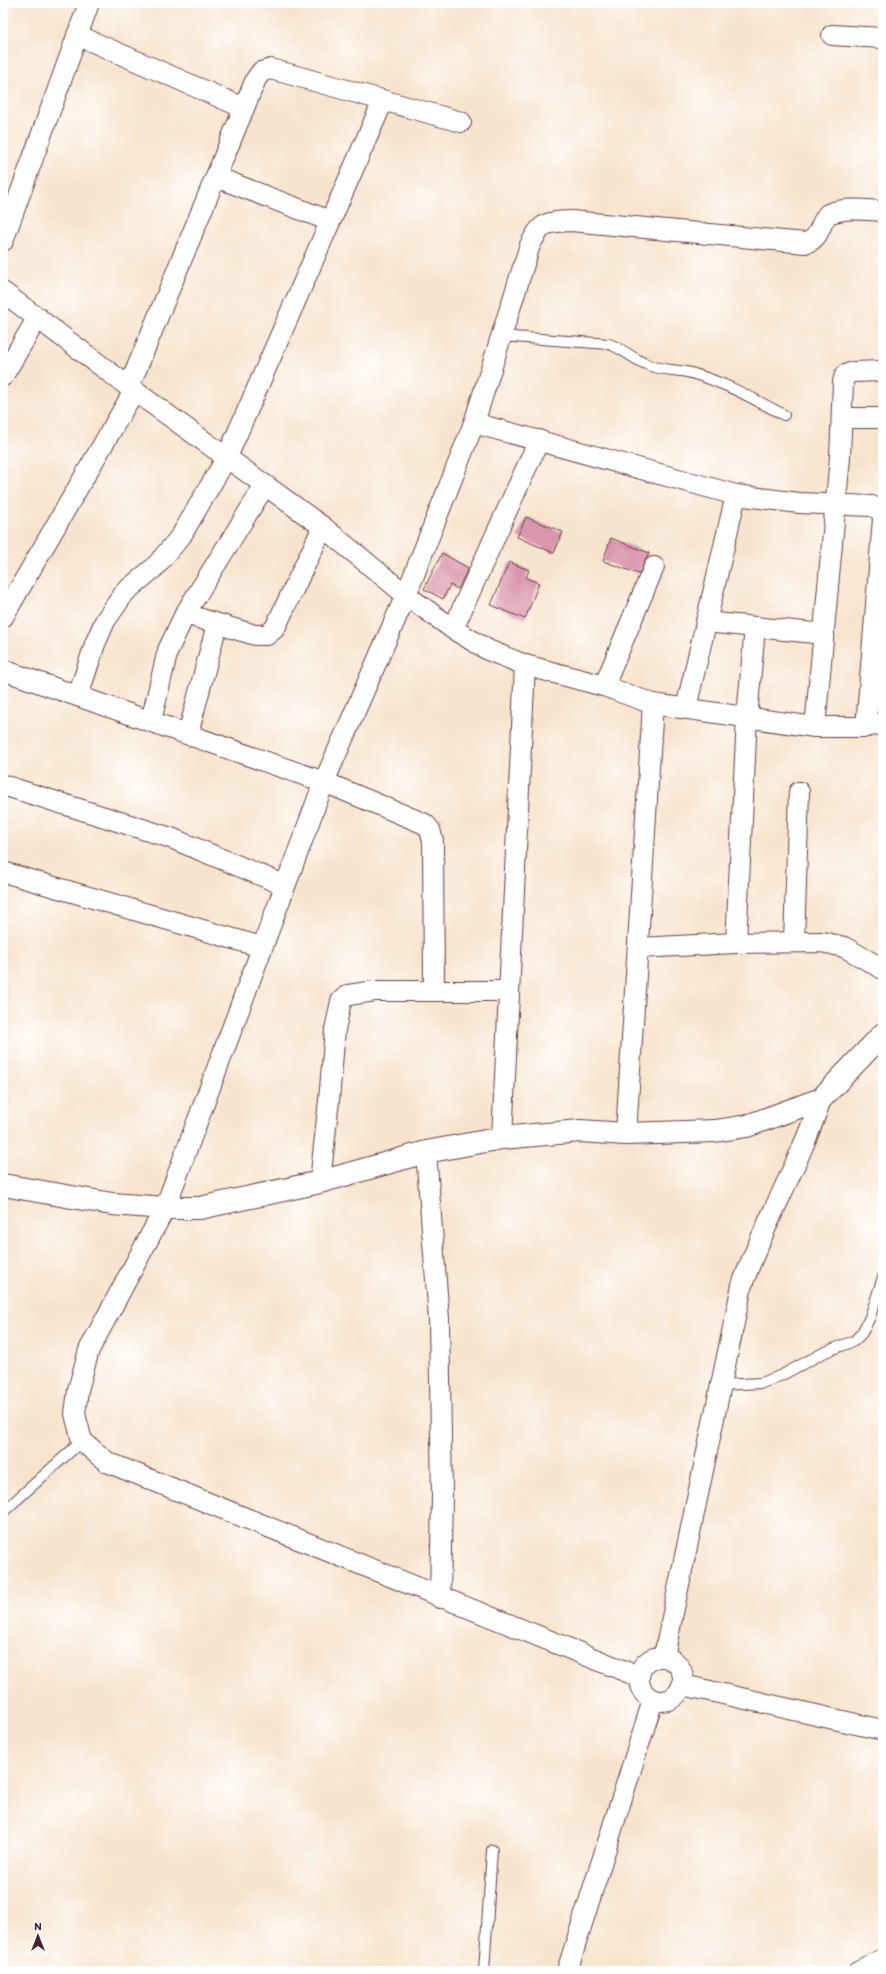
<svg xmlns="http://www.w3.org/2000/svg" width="886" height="1974" viewBox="0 0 886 1974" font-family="Itim,sans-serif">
<rect width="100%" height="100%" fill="#fff"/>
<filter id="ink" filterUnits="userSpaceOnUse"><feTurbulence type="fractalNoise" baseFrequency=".025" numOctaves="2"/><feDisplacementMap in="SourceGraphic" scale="8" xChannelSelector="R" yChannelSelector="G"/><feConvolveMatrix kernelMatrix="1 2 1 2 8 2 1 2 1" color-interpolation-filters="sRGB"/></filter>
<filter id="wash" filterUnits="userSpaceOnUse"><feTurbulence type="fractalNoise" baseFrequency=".012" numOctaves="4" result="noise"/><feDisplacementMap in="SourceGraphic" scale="16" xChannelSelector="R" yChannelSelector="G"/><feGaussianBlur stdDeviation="0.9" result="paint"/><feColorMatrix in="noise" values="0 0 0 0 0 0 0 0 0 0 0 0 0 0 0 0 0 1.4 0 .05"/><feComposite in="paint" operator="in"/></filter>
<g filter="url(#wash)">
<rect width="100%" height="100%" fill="#f7e4ce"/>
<g id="blocks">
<!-- building -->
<g fill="#da96ad">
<polygon points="526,517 563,532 554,553 517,537"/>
<polygon points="611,538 649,553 639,574 603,561"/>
<polygon points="442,553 468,568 458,589 450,585 443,599 424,589"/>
<polygon points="509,562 529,570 526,578 539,583 525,619 491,605"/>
</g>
</g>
</g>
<g filter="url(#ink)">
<use href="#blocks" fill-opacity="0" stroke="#643d43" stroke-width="1"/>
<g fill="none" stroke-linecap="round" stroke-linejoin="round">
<!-- service casing -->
<g stroke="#643d43" stroke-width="12">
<g id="service">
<path d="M501 336 609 344C625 350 632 358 646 364 660 371 677 369 691 373 724 382 754 399 784 415"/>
<polyline points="721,1385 762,1383 782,1375 825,1352 854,1341 862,1333 870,1317 883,1277"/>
<polyline points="3,1512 82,1441"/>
<polyline points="484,1971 492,1850"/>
</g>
</g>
<!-- minor casing -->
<g stroke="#643d43" stroke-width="22">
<g id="minor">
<polyline points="77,35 244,108"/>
<polyline points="832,35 883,38"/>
<polyline points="216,177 330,221"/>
<polyline points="3,241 89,3"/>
<polyline points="3,292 129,387 323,527 406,595 453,629 488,650 525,665 604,686 653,704 815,727 866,727 883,723"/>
<polyline points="3,376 38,317"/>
<polyline points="129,387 256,79 261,72 271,69 461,122"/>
<polyline points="842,418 883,418"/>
<polyline points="474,423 736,495 799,503 872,506 881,511 883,517"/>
<polyline points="185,614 255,635 267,635 275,628 323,527"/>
<polyline points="3,617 134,391"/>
<polyline points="706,622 824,634"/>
<polyline points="453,629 539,440"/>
<polyline points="3,670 324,782 425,824 430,830 433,841 434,991"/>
<polyline points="604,686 654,567"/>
<polyline points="78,696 95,644 105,621 125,592 155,567 181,536 227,457 383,101"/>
<polyline points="686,708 736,495"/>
<polyline points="151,721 168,650 185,614 265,485"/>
<polyline points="815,727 840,457 843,382 845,375 853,372 883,371"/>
<polyline points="866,727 883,519"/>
<polyline points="188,734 217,624"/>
<polyline points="3,785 171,838 284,885"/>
<polyline points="3,872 261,947"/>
<polyline points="794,942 799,792"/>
<polyline points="736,943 747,717 755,627"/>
<polyline points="638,948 736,943 822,942 844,947 883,969"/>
<polyline points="626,1134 653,704"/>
<polyline points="502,1138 525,665"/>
<polyline points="426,1152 439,1319 442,1496 440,1598"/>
<polyline points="320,1182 329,1100 335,1030 341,1001 348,995 375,991 509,991"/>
<path d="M664 1656 742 1285C765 1221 800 1163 821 1099"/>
<circle cx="661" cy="1679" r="22"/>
<path d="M637 1676 107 1462 82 1441 75 1414 78 1390 89 1350 165 1208 324 782 406 595 474 423 530 245C542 222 546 222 571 221L805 243C820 240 819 224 828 214 846 207 864 210 883 211"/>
<polyline points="683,1685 883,1730"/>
<polyline points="567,1971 653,1700"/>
</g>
</g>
<!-- tertiary casing -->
<g stroke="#643d43" stroke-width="24">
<polyline id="tertiary" points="3,1185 112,1204 165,1208 200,1208 320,1182 426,1152 502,1138 580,1131 626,1134 715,1131 747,1126 821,1099 883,1034"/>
</g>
<!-- primary casing -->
<g stroke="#643d43" stroke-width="24">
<polyline id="primary" points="860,1971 883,1960"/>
</g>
<!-- service -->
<use href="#service" stroke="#fff" stroke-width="10"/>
<!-- minor -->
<use href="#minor" stroke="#fff" stroke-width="20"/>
<!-- tertiary -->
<use href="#tertiary" stroke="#fff" stroke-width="22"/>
<!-- primary -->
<use href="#primary" stroke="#fff" stroke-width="22"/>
</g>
</g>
<!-- margin -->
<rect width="886" height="1974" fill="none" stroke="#fff" stroke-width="16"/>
<!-- north arrow -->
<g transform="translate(38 1936)" stroke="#ffffff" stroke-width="3" paint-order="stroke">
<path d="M0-3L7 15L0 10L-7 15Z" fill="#4a1f2b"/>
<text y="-6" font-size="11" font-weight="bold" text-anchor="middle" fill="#4a1f2b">N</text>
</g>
</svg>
